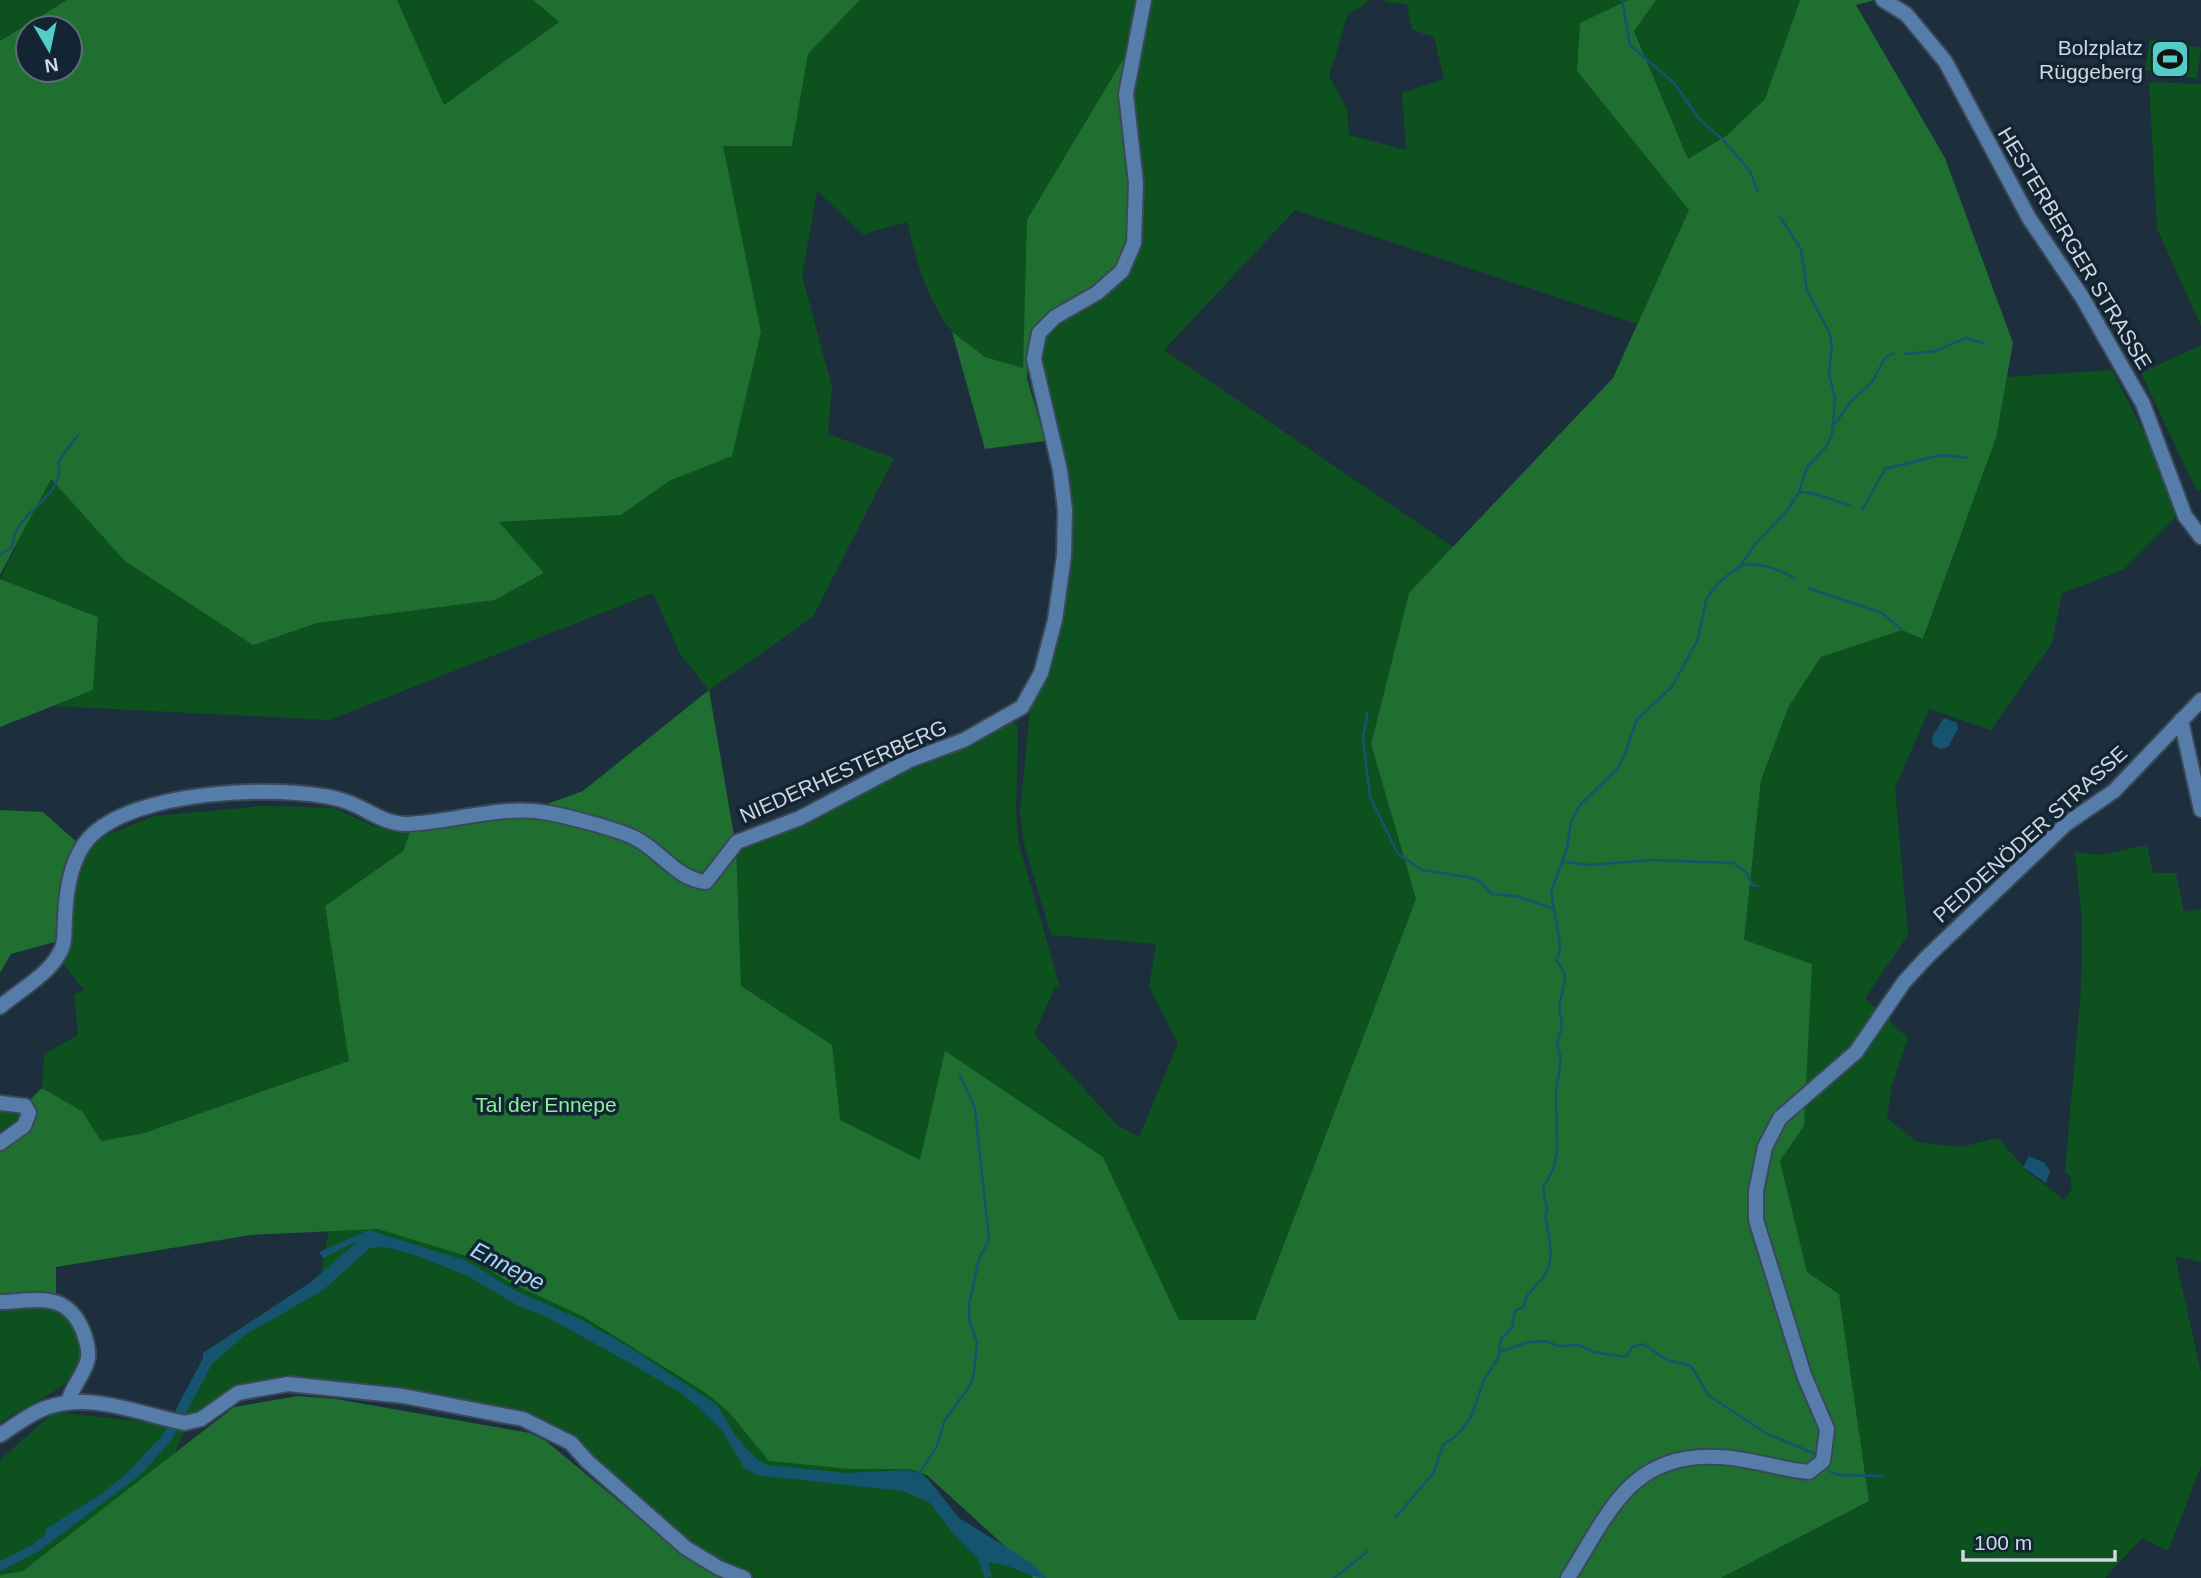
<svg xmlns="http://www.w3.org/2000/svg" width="2201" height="1578" viewBox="0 0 2201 1578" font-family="Helvetica,sans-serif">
<rect width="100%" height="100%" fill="#1d2e3d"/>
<!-- green -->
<g fill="#0d521e">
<polygon points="0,0 67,0 0,41"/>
<polygon points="397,0 533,0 559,22 444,105"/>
<path d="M860 0H1142L1133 43 1028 220 1023 368C1011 365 998 362 986 357 935 334 919 271 907 222L863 234 817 191 802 276 832 387 828 434 894 458 813 617 709 690 680 654 653 593 329 720 53 706 93 690 98 617 0 579 50 478 126 561 253 645 317 623 495 600 544 573 498 522 621 515 669 481 732 455 761 332 722 146H792L808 54Z"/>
<polygon points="1146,0 1367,0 1367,3 1348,14 1329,76 1347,109 1349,135 1406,150 1402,93 1444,79 1434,37 1412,30 1407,4 1384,2 1386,0 1628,0 1580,23 1577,71 1689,210 1637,324 1295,210 1164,350 1453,547 1409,593 1371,744 1416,899 1255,1320 1179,1320 1103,1157 961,1062 970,1450 918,1481 942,1511 1040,1578 755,1578 715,1561 691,1545 578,1444 548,1423 503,1410 281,1382 190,1420 171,1461 38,1564 8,1578 0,1578 0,1460 54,1412 172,1425 213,1352 319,1283 359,1071 794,1020 741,986 736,847 910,763 1012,720 1018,727 1016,813 1019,844 1060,987 1055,987 1034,1034 1117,1125 1139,1137 1178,1043 1149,987 1156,944 1051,935 1023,840 1020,812 1030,708 1044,673 1067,554 1040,357 1043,335 1128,95"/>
<polygon points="1656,0 1800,0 1765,99 1726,136 1688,159 1634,30"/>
<polygon points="2150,39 2201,48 2197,79 2145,70"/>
<polygon points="2149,82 2201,84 2201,326 2157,228"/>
<polygon points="2201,345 2201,489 2197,492 2141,373"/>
<polygon points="2112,370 2156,456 2176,517 2123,570 2062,593 2052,643 1991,730 1929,709 1895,788 1908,935 1865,998 1908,1038 1892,1085 1887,1118 1917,1142 1961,1147 1998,1138 2027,1171 2064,1200 2072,1189 2071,1177 2065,1172 2081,989 2082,920 2075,852 2100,855 2147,845 2153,873 2176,873 2184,912 2201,909 2201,1262 2175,1256 2201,1372 2201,1466 2168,1551 2142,1538 2105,1578 1721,1578 1869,1501 1839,1294 1807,1272 1780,1161 1804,1126 1744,940 1761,780 1789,706 1821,657 1902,630 1924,638 1996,438 2007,377"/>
<polygon points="263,806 333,808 376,827 412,830 403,851 325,906 350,1061 144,1133 100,1141 82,1111 42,1088 44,1054 78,1035 74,994 84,990 61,961 68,901 84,850 100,838 154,816"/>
<polygon points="0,1105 28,1112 0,1142"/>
<path d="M34 1303 57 1306C119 1376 49 1390 0 1423V1310Z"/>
</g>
<!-- forest -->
<g fill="#1f7030" fill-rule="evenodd">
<path d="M67 0H397L444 105 559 22 533 0H860L808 54 792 146H723L761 332 732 456 669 481 621 515 499 522 544 573 495 600 317 623 253 645 125 561 51 479 0 575V41ZM28 28H70V70H28Z"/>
<polygon points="1628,0 1656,0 1634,31 1688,159 1726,136 1765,99 1800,0 1875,0 1856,5 1945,158 2013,343 1996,438 1923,639 1902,630 1821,657 1789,706 1761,780 1744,940 1812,964 1804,1126 1780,1161 1807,1272 1839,1294 1869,1501 1721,1578 1033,1578 1009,1550 927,1475 910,1469 850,1469 769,1461 729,1412 706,1393 584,1317 505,1280 470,1257 378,1229 251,1235 56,1267 56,1293 32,1294 0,1302 0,1144 18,1134 25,1105 42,1088 82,1111 101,1141 144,1133 349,1061 325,906 403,851 411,830 502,820 583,791 709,690 736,847 741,986 832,1045 840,1120 920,1160 945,1051 1103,1157 1179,1320 1255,1320 1416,899 1371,744 1409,593 1613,378 1689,210 1577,71 1580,23"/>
<polygon points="1133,43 1125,96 1135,228 1121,269 1035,332 1028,353 1027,378 1045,441 985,449 952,332 985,357 1023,368 1027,220"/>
<polygon points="0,579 98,617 93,690 0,727"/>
<polygon points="0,810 43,812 81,846 62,940 11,954 0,973"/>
<polygon points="298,1396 336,1399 530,1433 546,1441 680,1552 733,1578 0,1578 0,1575 23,1571 234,1407"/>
</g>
<!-- water -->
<g fill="#14546e">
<polygon points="1944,718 1957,723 1958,729 1948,747 1940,749 1933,745 1932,737"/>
<polygon points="2029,1156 2045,1163 2050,1171 2046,1183 2023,1167"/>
<path d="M369 1230 467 1261 514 1290 580 1319 631 1348 717 1405 735 1435 755 1458 767 1465 847 1473 905 1470 919 1473 928 1479 959 1518 1030 1562 1047 1578C1026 1578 1010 1562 988 1563L992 1576 985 1578 978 1559 952 1532 930 1503 903 1491 756 1475 744 1468 722 1430 700 1409 684 1395 630 1363 543 1315 522 1308 468 1276 415 1255 385 1247 370 1248 322 1291 245 1335 212 1364 171 1441 140 1475 36 1553 0 1571V1561L32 1545 45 1535 46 1529 101 1494 125 1475 162 1436 203 1358V1353L311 1282 359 1240 323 1258 319 1252Z"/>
</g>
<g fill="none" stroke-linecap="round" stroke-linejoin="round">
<!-- stream -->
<g stroke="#14546e" stroke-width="2.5">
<polyline points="1622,0 1630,45 1675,84 1699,119 1724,141 1750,171 1758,192"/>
<polyline points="1905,354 1935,351 1966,338 1985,344"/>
<polyline points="1835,424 1851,401 1872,382 1885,358 1894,353"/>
<path d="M1800 492C1818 492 1833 501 1850 505"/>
<polyline points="1862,510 1885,469 1941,455 1968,458"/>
<path d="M0 555 12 547C14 542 13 536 16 531 28 507 66 492 58 462L78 435"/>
<path d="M1742 565C1762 563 1776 568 1794 578"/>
<polyline points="1808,588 1882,613 1901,629"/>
<polyline points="1368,711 1363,737 1370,797 1398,854 1422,870 1467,877 1478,880 1492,894 1516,896 1552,908"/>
<polyline points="1563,862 1590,865 1651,860 1734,863 1747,873 1752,885 1758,886"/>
<polyline points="1499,1352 1525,1343 1544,1341 1559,1346 1579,1345 1593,1352 1626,1357 1632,1347 1643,1344 1667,1360 1691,1366 1709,1396 1766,1433 1815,1454"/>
<polyline points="1829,1471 1839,1475 1883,1476"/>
<polyline points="918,1475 936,1448 945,1420 971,1384 974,1373 977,1343 969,1319 969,1304 979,1259 989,1240 975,1108 959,1074"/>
<path d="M1396 1517 1434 1472 1443 1445 1457 1435 1471 1417 1484 1380 1498 1358 1501 1339 1512 1328 1515 1311 1523 1307C1527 1293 1531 1291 1541 1280 1557 1262 1549 1236 1545 1216L1547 1211 1543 1188 1554 1167 1557 1149 1556 1092 1561 1058 1557 1044 1562 1025 1559 1007 1565 980 1564 972 1556 960 1560 952 1559 937 1551 892 1567 848 1571 822 1580 805 1617 769 1625 754 1637 719 1672 687 1698 639 1706 600 1717 584 1741 565 1756 543 1787 511 1799 492 1807 467 1826 447 1832 435 1835 399 1829 373 1832 347 1830 334 1807 290 1801 249 1780 217"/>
<polyline points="1334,1578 1368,1551"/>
</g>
<!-- minor casing -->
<g stroke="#394957" stroke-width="18">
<g id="minor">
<polyline points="1883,0 1906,14 1945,61 2029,218 2082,297 2143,404 2185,516 2201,537"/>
<polyline points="2181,720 2201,810"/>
<path d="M0 1007C18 991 47 976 59 954 66 944 64 930 65 918 66 892 70 859 89 838 133 790 278 784 338 799 362 804 380 824 407 824 454 822 502 804 549 813 570 817 617 829 635 838 661 851 676 879 706 882L737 842 800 818 910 760 964 740 1022 707 1041 673 1055 620 1064 556 1065 510 1060 470 1034 359 1039 333 1055 317 1097 293 1122 271 1134 243 1136 183 1126 94 1144 0"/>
<polyline points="0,1103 25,1106 29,1113 24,1126 0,1143"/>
<path d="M0 1302C36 1301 66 1290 83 1331 86 1339 89 1349 88 1358 85 1374 72 1386 68 1402"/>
<path d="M0 1435C16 1425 33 1411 52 1406 94 1393 143 1415 185 1423L201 1419 238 1393 288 1384 403 1396 523 1419 571 1443 587 1461 686 1548 719 1568 744 1578"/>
<path d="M1568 1578C1609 1513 1630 1452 1719 1457 1749 1458 1778 1469 1809 1472L1823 1461 1827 1429 1804 1375 1756 1220V1191L1765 1147 1780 1118 1856 1052 1904 982 1927 957 2066 824 2114 791 2201 700"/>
</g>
</g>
<!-- minor -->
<use href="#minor" stroke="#567caa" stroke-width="14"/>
</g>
<!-- icons -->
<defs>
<g id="stadium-square" transform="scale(2.0125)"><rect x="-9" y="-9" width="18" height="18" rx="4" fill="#54cdc8" stroke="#132432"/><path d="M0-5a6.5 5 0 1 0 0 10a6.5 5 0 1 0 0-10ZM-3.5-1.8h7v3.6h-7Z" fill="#111"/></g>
</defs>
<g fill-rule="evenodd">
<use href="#stadium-square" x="2170" y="59"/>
</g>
<g text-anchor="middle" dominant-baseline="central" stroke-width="7" stroke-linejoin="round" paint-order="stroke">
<!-- poi labels -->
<g font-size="21" fill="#ced8e2" stroke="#132432" text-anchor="end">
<text x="2143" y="47">Bolzplatz<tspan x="2143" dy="24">Rüggeberg</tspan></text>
</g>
<!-- street labels -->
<g font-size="21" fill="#ced8e2" stroke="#132432">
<text transform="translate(2075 248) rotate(59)">HESTERBERGER STRASSE</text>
<text transform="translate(843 771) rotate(-24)">NIEDERHESTERBERG</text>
<text transform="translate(2030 834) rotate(-42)">PEDDENÖDER STRASSE</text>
</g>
<!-- park labels -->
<g font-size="21" fill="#8cf299" stroke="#132432">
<text x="546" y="1104">Tal der Ennepe</text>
</g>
<!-- water labels -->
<g font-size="23" font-style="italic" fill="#a7d8f1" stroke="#132432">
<text transform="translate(508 1266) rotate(27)">Ennepe</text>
</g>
</g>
<!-- north arrow -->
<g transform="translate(49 49) rotate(171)"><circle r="33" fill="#132432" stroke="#5e6c78" stroke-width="2"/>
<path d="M0-5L12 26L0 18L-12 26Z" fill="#54cdc8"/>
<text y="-10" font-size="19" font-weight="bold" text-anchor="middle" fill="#ced8e2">N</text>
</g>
<!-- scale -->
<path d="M1963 1550v10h152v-10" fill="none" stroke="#ced8e2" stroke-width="3.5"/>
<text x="1974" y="1550" font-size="21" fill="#ced8e2" stroke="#132432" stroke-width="5" paint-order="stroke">100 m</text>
</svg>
